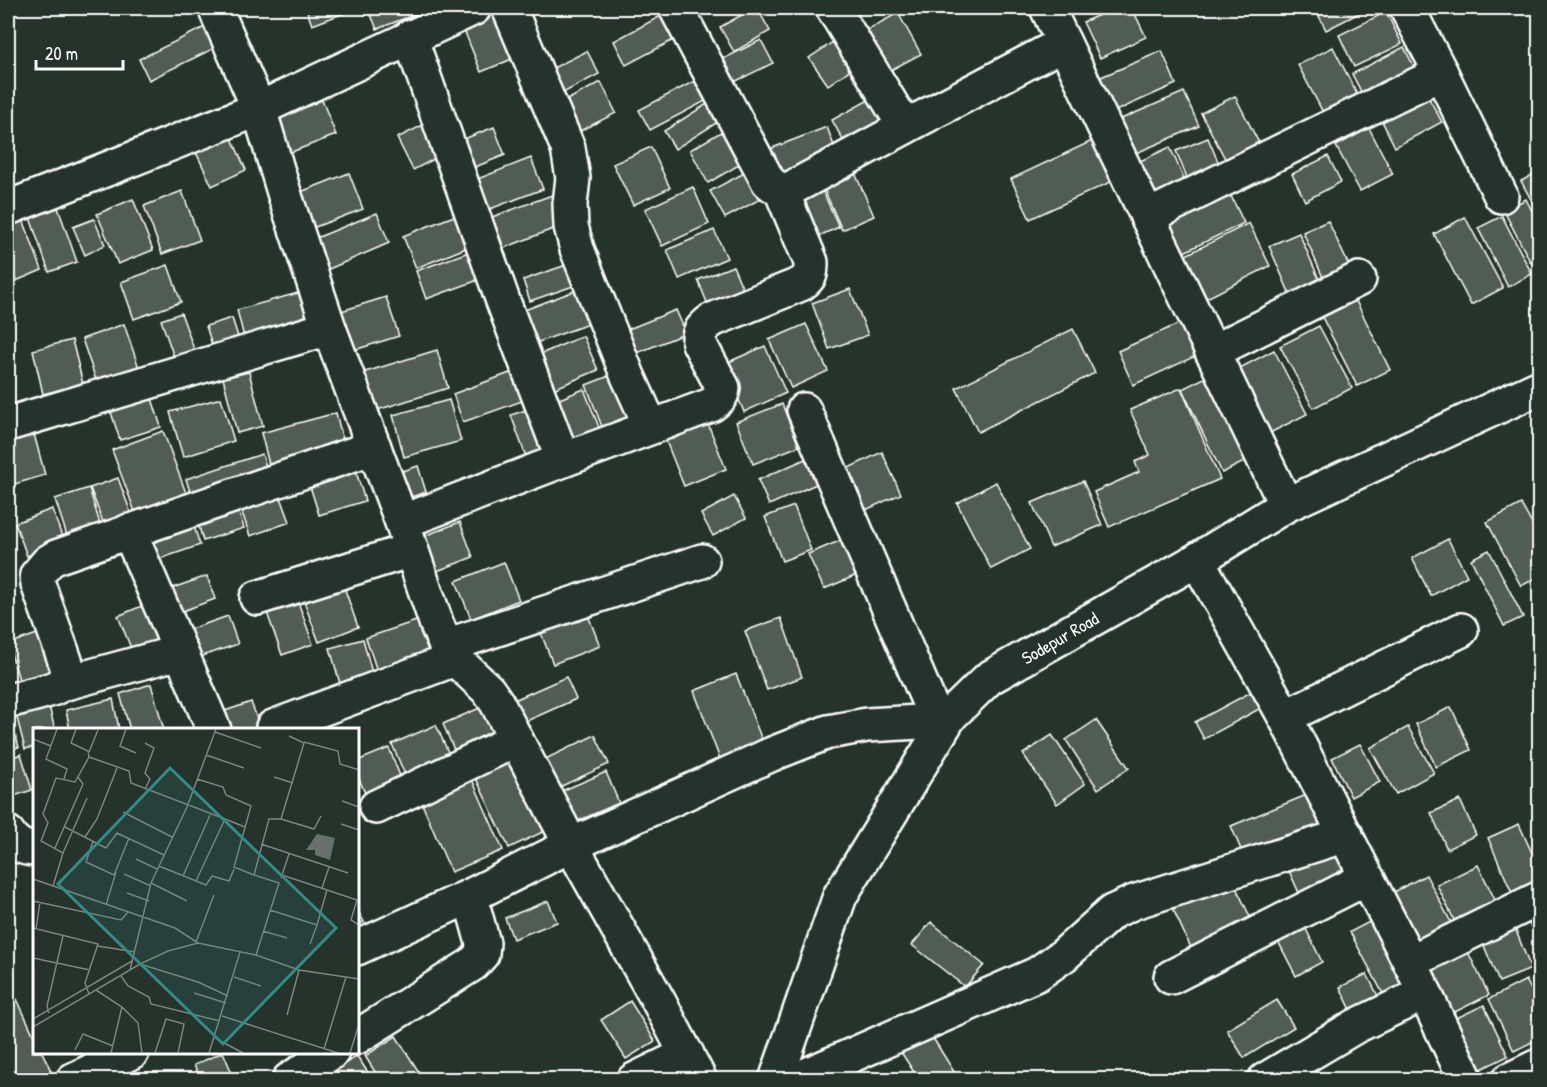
<svg xmlns="http://www.w3.org/2000/svg" width="1547" height="1087" viewBox="0 0 1547 1087" font-family="'Patrick Hand',sans-serif">
<rect width="100%" height="100%" fill="#26332d"/>
<filter id="ink" filterUnits="userSpaceOnUse"><feTurbulence type="fractalNoise" baseFrequency=".0167" numOctaves="2"/><feDisplacementMap in="SourceGraphic" scale="12" xChannelSelector="R" yChannelSelector="G"/><feConvolveMatrix kernelMatrix="1 2 1 2 8 2 1 2 1" color-interpolation-filters="sRGB"/></filter>
<g filter="url(#ink)">
<!-- building -->
<g fill="#515c57" stroke="#fff" stroke-width="1.5">
<polygon points="306,8 358,8 312,25"/>
<polygon points="368,8 413,8 416,14 377,29"/>
<polygon points="754,8 757,8 770,31 734,52 720,27"/>
<polygon points="1115,8 1132,8 1146,37 1100,58 1083,22"/>
<polygon points="1315,8 1369,8 1326,30"/>
<polygon points="670,11 683,35 626,65 614,41"/>
<polygon points="493,12 512,59 481,72 462,25"/>
<polygon points="1386,12 1402,44 1354,67 1339,35"/>
<polygon points="898,13 921,54 885,73 863,32"/>
<polygon points="213,23 223,44 149,80 139,59"/>
<polygon points="839,38 857,65 828,85 809,58"/>
<polygon points="761,40 773,63 728,85 717,62"/>
<polygon points="1333,47 1360,100 1326,118 1298,65"/>
<polygon points="1404,47 1417,73 1365,99 1352,74"/>
<polygon points="587,51 599,74 561,94 549,70"/>
<polygon points="1162,51 1176,84 1109,114 1094,80"/>
<polygon points="706,75 717,95 650,130 639,110"/>
<polygon points="601,82 616,113 578,132 563,102"/>
<polygon points="1184,92 1199,126 1129,156 1114,122"/>
<polygon points="1426,93 1442,122 1395,147 1380,117"/>
<polygon points="1235,96 1263,151 1230,168 1201,113"/>
<polygon points="718,97 729,115 675,149 664,131"/>
<polygon points="874,97 890,128 849,151 832,120"/>
<polygon points="322,100 336,135 281,156 268,121"/>
<polygon points="431,121 446,153 413,170 397,138"/>
<polygon points="494,127 505,155 470,169 459,141"/>
<polygon points="827,127 837,154 777,177 767,150"/>
<polygon points="1369,128 1393,174 1360,191 1336,146"/>
<polygon points="726,129 744,162 708,183 690,150"/>
<polygon points="230,134 246,170 212,186 195,150"/>
<polygon points="1208,138 1222,171 1190,185 1176,151"/>
<polygon points="1094,140 1113,181 1030,219 1011,179"/>
<polygon points="651,147 670,188 633,205 613,164"/>
<polygon points="1170,147 1188,188 1157,202 1138,162"/>
<polygon points="1328,156 1341,182 1305,201 1292,174"/>
<polygon points="531,158 543,189 482,212 470,182"/>
<polygon points="750,170 764,197 725,218 710,191"/>
<polygon points="1540,171 1540,216 1521,181"/>
<polygon points="349,173 363,209 307,230 293,195"/>
<polygon points="855,173 874,216 842,230 823,187"/>
<polygon points="819,183 839,227 810,240 791,196"/>
<polygon points="693,187 709,224 662,246 645,209"/>
<polygon points="182,191 200,240 162,254 144,206"/>
<polygon points="1230,194 1244,223 1178,255 1164,226"/>
<polygon points="552,195 563,225 504,248 492,217"/>
<polygon points="133,199 153,250 118,264 97,214"/>
<polygon points="1526,199 1540,227 1540,259 1531,263 1504,211"/>
<polygon points="56,202 77,262 49,272 28,212"/>
<polygon points="377,213 389,243 322,272 309,241"/>
<polygon points="21,214 42,270 16,281 8,258 8,219"/>
<polygon points="454,216 466,248 416,268 403,236"/>
<polygon points="1502,216 1532,274 1508,287 1478,228"/>
<polygon points="1465,217 1503,288 1471,305 1434,234"/>
<polygon points="94,219 105,245 85,255 73,227"/>
<polygon points="1328,221 1351,270 1325,282 1303,232"/>
<polygon points="1249,223 1270,266 1201,301 1180,258"/>
<polygon points="714,230 727,258 679,279 667,250"/>
<polygon points="1299,233 1322,286 1292,299 1269,246"/>
<polygon points="474,250 484,278 426,299 416,271"/>
<polygon points="572,263 579,284 530,301 523,280"/>
<polygon points="168,265 181,302 134,319 121,282"/>
<polygon points="733,266 748,301 712,315 698,280"/>
<polygon points="582,288 594,322 533,344 522,311"/>
<polygon points="850,289 868,335 829,349 812,303"/>
<polygon points="305,291 314,322 245,341 237,310"/>
<polygon points="386,297 399,336 348,352 335,313"/>
<polygon points="1356,301 1390,370 1357,386 1322,317"/>
<polygon points="676,310 686,333 625,358 616,334"/>
<polygon points="181,313 195,352 175,360 161,320"/>
<polygon points="232,318 240,343 214,351 206,326"/>
<polygon points="1185,321 1200,354 1133,385 1118,351"/>
<polygon points="124,324 139,368 97,383 82,339"/>
<polygon points="806,324 828,371 791,388 769,340"/>
<polygon points="1319,326 1352,388 1313,408 1280,346"/>
<polygon points="1073,329 1095,373 978,432 956,388"/>
<polygon points="583,336 598,370 551,390 536,356"/>
<polygon points="72,340 83,384 43,394 33,350"/>
<polygon points="765,346 786,393 744,412 724,364"/>
<polygon points="437,350 448,388 374,411 362,373"/>
<polygon points="1274,350 1307,414 1268,434 1236,370"/>
<polygon points="526,367 536,396 463,422 453,394"/>
<polygon points="622,371 642,423 606,437 586,385"/>
<polygon points="249,372 263,426 237,433 223,378"/>
<polygon points="1212,374 1252,458 1222,473 1182,389"/>
<polygon points="1181,388 1220,479 1109,527 1094,492 1139,472 1135,462 1150,455 1130,410"/>
<polygon points="584,389 602,435 575,446 557,400"/>
<polygon points="150,392 161,427 120,440 109,406"/>
<polygon points="221,398 234,441 183,457 170,412"/>
<polygon points="449,400 461,441 404,457 393,415"/>
<polygon points="782,404 799,446 753,464 736,422"/>
<polygon points="538,406 555,456 529,465 511,415"/>
<polygon points="336,413 346,453 271,472 261,433"/>
<polygon points="706,419 726,469 684,486 664,436"/>
<polygon points="163,431 189,501 138,520 112,450"/>
<polygon points="34,434 45,475 8,486 8,442"/>
<polygon points="882,452 901,494 859,513 840,472"/>
<polygon points="262,454 270,478 194,504 186,479"/>
<polygon points="812,456 823,481 769,505 758,480"/>
<polygon points="418,466 426,492 402,500 394,474"/>
<polygon points="355,468 365,501 319,515 309,483"/>
<polygon points="118,478 135,524 108,535 90,488"/>
<polygon points="1083,481 1102,525 1051,547 1032,503"/>
<polygon points="996,482 1030,549 991,569 957,503"/>
<polygon points="89,488 104,537 71,548 55,499"/>
<polygon points="278,489 290,522 250,536 239,503"/>
<polygon points="734,496 746,518 713,536 701,514"/>
<polygon points="1521,504 1540,539 1540,576 1521,586 1487,522"/>
<polygon points="794,506 811,550 782,561 765,517"/>
<polygon points="237,507 244,528 203,541 197,519"/>
<polygon points="52,509 64,542 27,556 15,523"/>
<polygon points="192,520 200,545 148,563 140,538"/>
<polygon points="460,522 473,557 432,573 419,538"/>
<polygon points="849,537 864,572 824,589 808,554"/>
<polygon points="1448,539 1467,576 1431,596 1412,558"/>
<polygon points="1489,550 1523,617 1504,626 1471,559"/>
<polygon points="504,562 519,600 471,619 456,581"/>
<polygon points="207,576 215,599 169,616 161,592"/>
<polygon points="343,584 358,627 319,642 303,599"/>
<polygon points="297,599 313,644 282,655 266,610"/>
<polygon points="149,603 174,666 143,678 118,616"/>
<polygon points="586,610 600,646 553,664 539,628"/>
<polygon points="228,616 238,644 191,660 182,632"/>
<polygon points="781,618 802,677 767,690 745,631"/>
<polygon points="419,620 434,665 381,683 366,638"/>
<polygon points="43,632 58,673 21,686 8,644"/>
<polygon points="363,639 375,684 343,694 330,648"/>
<polygon points="736,674 764,745 721,762 694,691"/>
<polygon points="566,677 576,699 522,723 512,701"/>
<polygon points="151,684 164,730 130,730 120,694"/>
<polygon points="1251,692 1261,708 1204,739 1195,722"/>
<polygon points="113,699 119,729 114,730 70,730 66,710"/>
<polygon points="251,702 261,730 228,730 222,712"/>
<polygon points="49,706 55,730 34,730 34,747 25,749 16,714"/>
<polygon points="482,707 497,743 458,759 443,724"/>
<polygon points="1451,707 1471,750 1436,767 1416,724"/>
<polygon points="9,714 19,747 8,750 8,715"/>
<polygon points="323,718 327,730 287,730"/>
<polygon points="1096,720 1129,768 1098,789 1066,740"/>
<polygon points="436,725 453,763 408,782 392,744"/>
<polygon points="1408,727 1434,773 1396,794 1370,748"/>
<polygon points="595,735 609,764 551,791 537,763"/>
<polygon points="1052,735 1085,784 1057,804 1023,754"/>
<polygon points="1360,744 1380,782 1351,797 1332,758"/>
<polygon points="389,748 404,786 368,800 357,774 357,761"/>
<polygon points="21,754 32,790 8,798 8,759"/>
<polygon points="512,754 547,830 509,848 473,772"/>
<polygon points="606,772 619,803 564,827 550,796"/>
<polygon points="471,777 503,850 451,872 420,799"/>
<polygon points="1309,794 1324,831 1247,864 1231,826"/>
<polygon points="1460,800 1476,835 1447,849 1431,813"/>
<polygon points="1519,824 1540,871 1540,883 1513,895 1488,838"/>
<polygon points="1540,825 1540,843 1533,827"/>
<polygon points="1331,842 1346,872 1300,895 1286,864"/>
<polygon points="1478,865 1499,908 1458,928 1437,885"/>
<polygon points="1426,875 1454,928 1420,946 1392,893"/>
<polygon points="1233,881 1252,921 1192,950 1173,909"/>
<polygon points="548,901 557,922 513,939 505,918"/>
<polygon points="357,909 364,922 357,925"/>
<polygon points="1540,911 1540,945 1526,917"/>
<polygon points="1377,918 1414,989 1388,1003 1350,932"/>
<polygon points="931,922 984,965 965,987 912,945"/>
<polygon points="1305,927 1322,962 1296,976 1278,941"/>
<polygon points="1515,928 1531,969 1499,982 1482,941"/>
<polygon points="1465,946 1489,995 1449,1015 1425,966"/>
<polygon points="1367,974 1382,1004 1355,1018 1340,987"/>
<polygon points="1526,980 1540,1007 1540,1038 1514,1051 1489,999"/>
<polygon points="17,999 34,1036 34,1052 42,1052 51,1071 32,1080 8,1080 8,1003"/>
<polygon points="1277,1000 1294,1027 1244,1058 1227,1030"/>
<polygon points="630,1001 655,1041 626,1059 601,1020"/>
<polygon points="1484,1005 1508,1056 1475,1072 1450,1021"/>
<polygon points="928,1030 956,1075 948,1080 919,1080 899,1049"/>
<polygon points="396,1036 424,1080 380,1080 365,1056"/>
<polygon points="223,1052 235,1080 201,1080 194,1065"/>
<polygon points="357,1056 373,1080 326,1080 325,1077"/>
</g>
<g fill="none" stroke-linecap="round" stroke-linejoin="round">
<!-- minor casing -->
<g stroke="#fff" stroke-width="38">
<g id="minor">
<polyline points="215,8 259,109 286,199 329,328 402,522 437,625 446,646 455,659 488,690 497,703 571,845 659,1002 700,1080"/>
<polyline points="509,8 568,148 573,178 570,204 571,226 577,249 627,374 651,427"/>
<path d="M676 8 768 181C774 187 779 190 788 190L905 127"/>
<polyline points="833,8 905,127 1064,43 1286,505"/>
<polyline points="1047,8 1064,43"/>
<polyline points="1407,8 1441,73"/>
<polyline points="410,37 503,301 563,460"/>
<polyline points="8,208 259,109 474,8"/>
<polyline points="1147,217 1441,73 1501,196"/>
<polyline points="1212,352 1359,279"/>
<polyline points="804,410 937,721"/>
<polyline points="8,424 329,328"/>
<path d="M402 522 563 460 711 405C718 400 722 397 723 388L699 343C698 331 703 327 712 320L801 284C811 277 811 274 811 262L781 190"/>
<polyline points="129,531 214,730"/>
<polyline points="1197,560 1285,717 1410,962 1466,1080"/>
<polyline points="257,598 411,550"/>
<polyline points="446,646 702,561"/>
<polyline points="62,684 180,652"/>
<path d="M8 701C20 697 55 691 63 683 67 679 67 674 68 669L38 584 37 575 48 562 56 557 374 447"/>
<polyline points="1285,717 1461,630"/>
<polyline points="273,727 455,659"/>
<polyline points="376,807 516,740"/>
<path d="M8 833C14 843 23 849 34 849"/>
<polyline points="357,948 470,896 571,845 772,754 828,732 867,725 937,721 950,716"/>
<polyline points="1410,962 1540,898"/>
<polyline points="1171,977 1367,878"/>
<polyline points="357,1037 473,964 482,954 483,943 470,896"/>
<polyline points="73,1080 132,1052"/>
<polyline points="289,1080 332,1052"/>
<polyline points="634,1080 687,1054"/>
<polyline points="795,1080 1037,974 1064,955 1112,912 1134,902 1346,835"/>
<polyline points="1265,1080 1356,1026 1425,993"/>
<polyline points="1509,1080 1540,1065"/>
</g>
</g>
<!-- major casing -->
<g stroke="#fff" stroke-width="38">
<polyline id="major" points="776,1080 840,896 950,716 989,678 1197,560 1286,505 1540,387"/>
</g>
<!-- minor -->
<use href="#minor" stroke="#26332d" stroke-width="33"/>
<!-- major -->
<use href="#major" stroke="#26332d" stroke-width="33"/>
</g>
</g>
<g text-anchor="middle" dominant-baseline="central" stroke-width="6" stroke-linejoin="round" paint-order="stroke">
<!-- street labels -->
<g font-size="18" fill="#fff" stroke="#26332d">
<text transform="translate(1060 638) rotate(-30)">Sodepur Road</text>
</g>
</g>
<!-- overview -->
<g transform="translate(33 728)">
<rect width="326" height="326" fill="#26332d"/>
<path d="M284 106 302 110 297 132 282 127V122H273Z" fill="#67706c"/>
<path fill="none" stroke="#7d8581" stroke-width="1.5" d="M24 1 13 31 34 41 31 51M43 1 38 15 55 23 56 29M93 1 87 18 103 25M182 4 228 20M0 11 18 18M271 14 305 23 307 36 326 42M112 15 121 20 112 45 117 51 112 61M56 24 65 2M173 27 211 40M241 49 260 55M164 51 190 59 193 67 218 78 201 139 221 147M309 73 326 79M90 84 139 109M192 91 212 99M248 91 281 101 288 88M308 96 326 102M32 99 73 120 84 105 131 127M52 109 64 91 84 40M60 113 53 134 81 147 96 110M228 116 315 145M22 120 50 56 45 49M30 125 54 70M103 131 124 141M126 138 173 157 179 148 196 153 201 141M91 146 118 158M249 147 324 172 318 192 326 197M150 148 177 87M248 150 256 126M0 151 142 200 165 215M118 155 154 173M20 158 30 125 8 113 15 95 10 86 23 50 42 54 56 29 96 43 98 55 192 91 163 153M289 160 296 139M94 165 116 173M0 173 88 192 95 184M73 177 83 144M237 182 284 197 277 216M284 197 294 162M0 200 65 216 52 255 56 266M3 201 7 174M230 203 254 210M163 214 181 167M65 218 102 224M223 227 246 155 221 147 236 91H248L271 15 256 8M0 230 57 242M107 236 165 254 195 268M97 242 118 155 154 79 183 1M88 248 95 258 116 269 118 276 187 293M201 249 228 258M63 262 89 279 78 325M161 265 193 275M89 279 105 295 109 325M16 285 14 278 30 208M254 287 266 242M189 288 305 325M0 291 99 233M0 299 107 236 135 223 165 215 223 227 266 242 326 251M182 310 210 325M291 321 313 249M42 322 50 306 80 318M122 325 133 291 151 296 145 325M176 325 207 224M317 325 326 296"/>
<path fill="#338b84" fill-opacity="0.15" stroke="#338b84" stroke-width="3" d="M137 40 303 200 190 316 25 156Z"/>
<rect width="326" height="326" fill="none" stroke="#fff" stroke-width="3"/>
</g>
<!-- margin -->
<rect width="1547" height="1087" fill="none" stroke="#26332d" stroke-width="30"/>
<rect x="15" y="15" width="1517" height="1057" fill="none" stroke="#fff" stroke-width="2" filter="url(#ink)"/>
<!-- scale -->
<path d="M36 60v9h87v-9" fill="none" stroke="#ffffff" stroke-width="3"/>
<text x="45" y="60" font-size="18" fill="#ffffff" stroke="#26332d" stroke-width="4.5" paint-order="stroke">20 m</text>
</svg>
